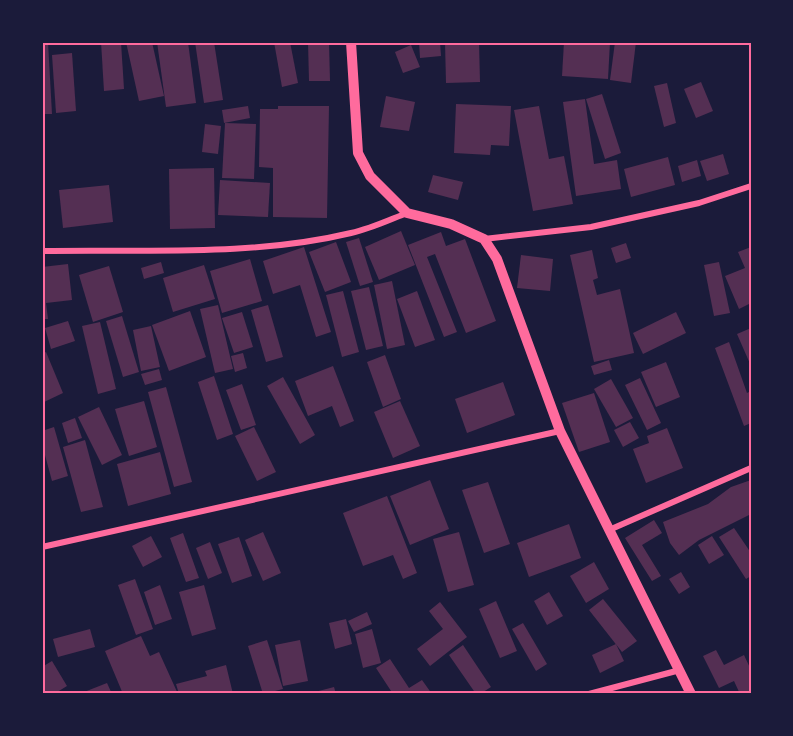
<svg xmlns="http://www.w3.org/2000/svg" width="793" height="736" viewBox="0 0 793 736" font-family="Manrope,sans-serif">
<rect width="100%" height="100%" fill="#1b1b3a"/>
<!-- building -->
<g fill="#542f53">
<polygon points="42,42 48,42 52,114 42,114"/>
<polygon points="101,42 121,42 124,89 104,91"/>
<polygon points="126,42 152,42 164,96 139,101"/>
<polygon points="157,42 188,42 196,103 166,107"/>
<polygon points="195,42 214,42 223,100 204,103"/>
<polygon points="274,42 290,42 298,83 282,87"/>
<polygon points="308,42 329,42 330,81 309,81"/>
<polygon points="419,42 440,42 441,56 420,58"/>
<polygon points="445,42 479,42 480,82 446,83"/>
<polygon points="564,42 610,42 608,79 562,76"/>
<polygon points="615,42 636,42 631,83 610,80"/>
<polygon points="411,45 420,67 403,73 395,52"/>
<polygon points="72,53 76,111 56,113 52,55"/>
<polygon points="701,82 713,111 696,118 684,89"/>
<polygon points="667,83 676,123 664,127 654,86"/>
<polygon points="602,94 621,153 605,159 586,99"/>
<polygon points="386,96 415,102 409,131 380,127"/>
<polygon points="585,99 594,164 617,160 621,189 576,196 563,102"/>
<polygon points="456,104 511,106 509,146 491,145 490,155 454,153"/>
<polygon points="248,106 250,118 224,123 222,110"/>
<polygon points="278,106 329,106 327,218 273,217 273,168 259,167 260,109 278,109"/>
<polygon points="539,106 549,159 564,156 573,204 533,211 514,110"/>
<polygon points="225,123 256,124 254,179 222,178"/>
<polygon points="205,124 221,126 218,154 202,152"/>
<polygon points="723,154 729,174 707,181 700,161"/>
<polygon points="668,157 675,185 631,197 624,169"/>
<polygon points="697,160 701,176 682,182 678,166"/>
<polygon points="214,168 215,228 170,229 169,169"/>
<polygon points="433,175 463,182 458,200 428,192"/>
<polygon points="220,180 270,183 268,217 218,215"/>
<polygon points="109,185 113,222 63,228 59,190"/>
<polygon points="401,231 415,265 379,280 365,247"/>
<polygon points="441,232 446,246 465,239 496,321 466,333 435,254 427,257 457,332 444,337 408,245"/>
<polygon points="359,238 373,282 360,286 346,242"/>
<polygon points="336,242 351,282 325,292 309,252"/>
<polygon points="626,243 631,258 616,263 611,248"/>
<polygon points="304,247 331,332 316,337 300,285 273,294 263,261"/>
<polygon points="751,247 751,303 739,309 725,276 745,268 738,252"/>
<polygon points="592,250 598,278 593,280 597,295 620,289 634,353 594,362 570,255"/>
<polygon points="521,255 553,259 550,291 517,288"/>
<polygon points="250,259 262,301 222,313 210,271"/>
<polygon points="161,262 164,273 144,279 141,268"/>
<polygon points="719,262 730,313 714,316 704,265"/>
<polygon points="68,264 72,300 46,303 48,319 42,319 42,267"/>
<polygon points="204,265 215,299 173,312 163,278"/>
<polygon points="109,266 123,312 93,322 79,275"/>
<polygon points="392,281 405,345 387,349 374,285"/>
<polygon points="369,287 383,346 366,350 351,291"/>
<polygon points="343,291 359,352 342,357 326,295"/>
<polygon points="417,291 435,340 415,347 397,299"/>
<polygon points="218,305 233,369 215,373 200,309"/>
<polygon points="268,305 283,357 266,362 251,310"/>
<polygon points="190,311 206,357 169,371 152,325"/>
<polygon points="242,312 253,347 234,353 222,318"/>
<polygon points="676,312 686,333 643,354 633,333"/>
<polygon points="122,316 139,372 123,377 106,321"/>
<polygon points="68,321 75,341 51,349 45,328"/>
<polygon points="100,322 116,389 98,394 82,326"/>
<polygon points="151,326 160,367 141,371 133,330"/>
<polygon points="751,328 751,366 737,334"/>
<polygon points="729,342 747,393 751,391 751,423 744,426 715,348"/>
<polygon points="46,352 63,393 42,403 42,354"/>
<polygon points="243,353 247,368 235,372 231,356"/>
<polygon points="385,355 401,399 383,407 367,362"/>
<polygon points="609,360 612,370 594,375 591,366"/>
<polygon points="666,362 680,397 656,407 641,372"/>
<polygon points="333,366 354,421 340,427 332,406 308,416 295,381"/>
<polygon points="159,369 162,380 145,385 141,374"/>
<polygon points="214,376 233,434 217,440 198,382"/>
<polygon points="283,377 315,435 300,444 267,386"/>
<polygon points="640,378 661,423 647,430 625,385"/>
<polygon points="611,379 633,418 616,427 594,389"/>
<polygon points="503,382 515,415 467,433 455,399"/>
<polygon points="242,384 256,425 241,430 226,390"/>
<polygon points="166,387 192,482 174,487 148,392"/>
<polygon points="594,393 610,442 579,452 562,403"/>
<polygon points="144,401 157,447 129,456 115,409"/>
<polygon points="400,401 420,446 393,458 374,412"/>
<polygon points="99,407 122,455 102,465 78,417"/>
<polygon points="75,418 82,438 68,443 62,423"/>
<polygon points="630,422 639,438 623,447 614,430"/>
<polygon points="54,427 68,476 52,481 42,444 42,431"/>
<polygon points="254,427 276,472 257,481 235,436"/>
<polygon points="667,428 683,468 646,483 633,449 649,443 647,436"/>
<polygon points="85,440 103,507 81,512 63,447"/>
<polygon points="160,452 171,494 128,506 117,464"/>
<polygon points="430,480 449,529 410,545 390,496"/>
<polygon points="751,480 751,514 699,540 679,555 670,543 663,522 708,504 731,487"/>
<polygon points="488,482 510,544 484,553 462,490"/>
<polygon points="387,496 417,573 403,579 393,555 363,566 343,513"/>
<polygon points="654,520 662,533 642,545 661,576 652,581 625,538"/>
<polygon points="569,524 581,558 529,577 517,543"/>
<polygon points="734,528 751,553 751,576 746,579 719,537"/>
<polygon points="263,532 281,573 263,581 245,540"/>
<polygon points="459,532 474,585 448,592 433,539"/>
<polygon points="183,533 199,578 186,582 170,538"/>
<polygon points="151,536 162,557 143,567 132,546"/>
<polygon points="712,536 724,555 709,564 698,545"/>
<polygon points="239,537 252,576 232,583 218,544"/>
<polygon points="210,542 222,573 208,579 196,548"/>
<polygon points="594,562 609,589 586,603 570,576"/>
<polygon points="681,572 690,587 679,594 669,579"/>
<polygon points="135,579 153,629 136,635 118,585"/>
<polygon points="160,585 172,619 155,625 144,592"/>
<polygon points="204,585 216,629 192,636 179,592"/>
<polygon points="549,592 563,616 547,625 534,601"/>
<polygon points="603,599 637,641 622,652 589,610"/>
<polygon points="496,601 517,651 500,658 479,609"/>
<polygon points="440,602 467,637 430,666 417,649 443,629 429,611"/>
<polygon points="367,612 372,624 354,632 348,621"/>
<polygon points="346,619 352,644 335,649 329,623"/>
<polygon points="523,623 547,664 536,671 512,629"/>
<polygon points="90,629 95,647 58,657 53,639"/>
<polygon points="372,629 381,663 363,668 355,634"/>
<polygon points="141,636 150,656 159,652 178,694 123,694 105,651"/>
<polygon points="267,640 283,689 263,694 248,646"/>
<polygon points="300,640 308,681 283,686 275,645"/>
<polygon points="616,644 624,661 600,673 592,655"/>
<polygon points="463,645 491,687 480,694 476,694 449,655"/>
<polygon points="716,650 724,665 744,655 751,670 751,694 740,694 734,681 719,688 703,656"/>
<polygon points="390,659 409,688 422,680 432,694 393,694 376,668"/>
<polygon points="52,661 67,686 54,694 42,694 42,667"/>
<polygon points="226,665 233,694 179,694 176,684 207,676 205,671"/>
<polygon points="107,683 112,694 79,694"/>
<polygon points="334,687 336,694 311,694 311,693"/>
</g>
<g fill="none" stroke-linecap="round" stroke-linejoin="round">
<!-- minor -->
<g stroke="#ff6b9d" stroke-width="6">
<polyline points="484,239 591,227 699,203 751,186"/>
<path d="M42 251C144 249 251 257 351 233 370 229 389 220 407 213"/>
<polyline points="609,530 751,468"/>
<polyline points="42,547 560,431"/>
<polyline points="589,694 680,670"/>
</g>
<!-- tertiary -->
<polyline stroke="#ff6b9d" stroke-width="10" points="351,42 358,153 370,176 407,213 451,224 484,239 497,259 560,431 691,694"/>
</g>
<!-- border -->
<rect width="793" height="736" fill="none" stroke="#1b1b3a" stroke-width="87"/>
<rect x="44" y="44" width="706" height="648" fill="none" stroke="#ff6b9d" stroke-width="2"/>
</svg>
